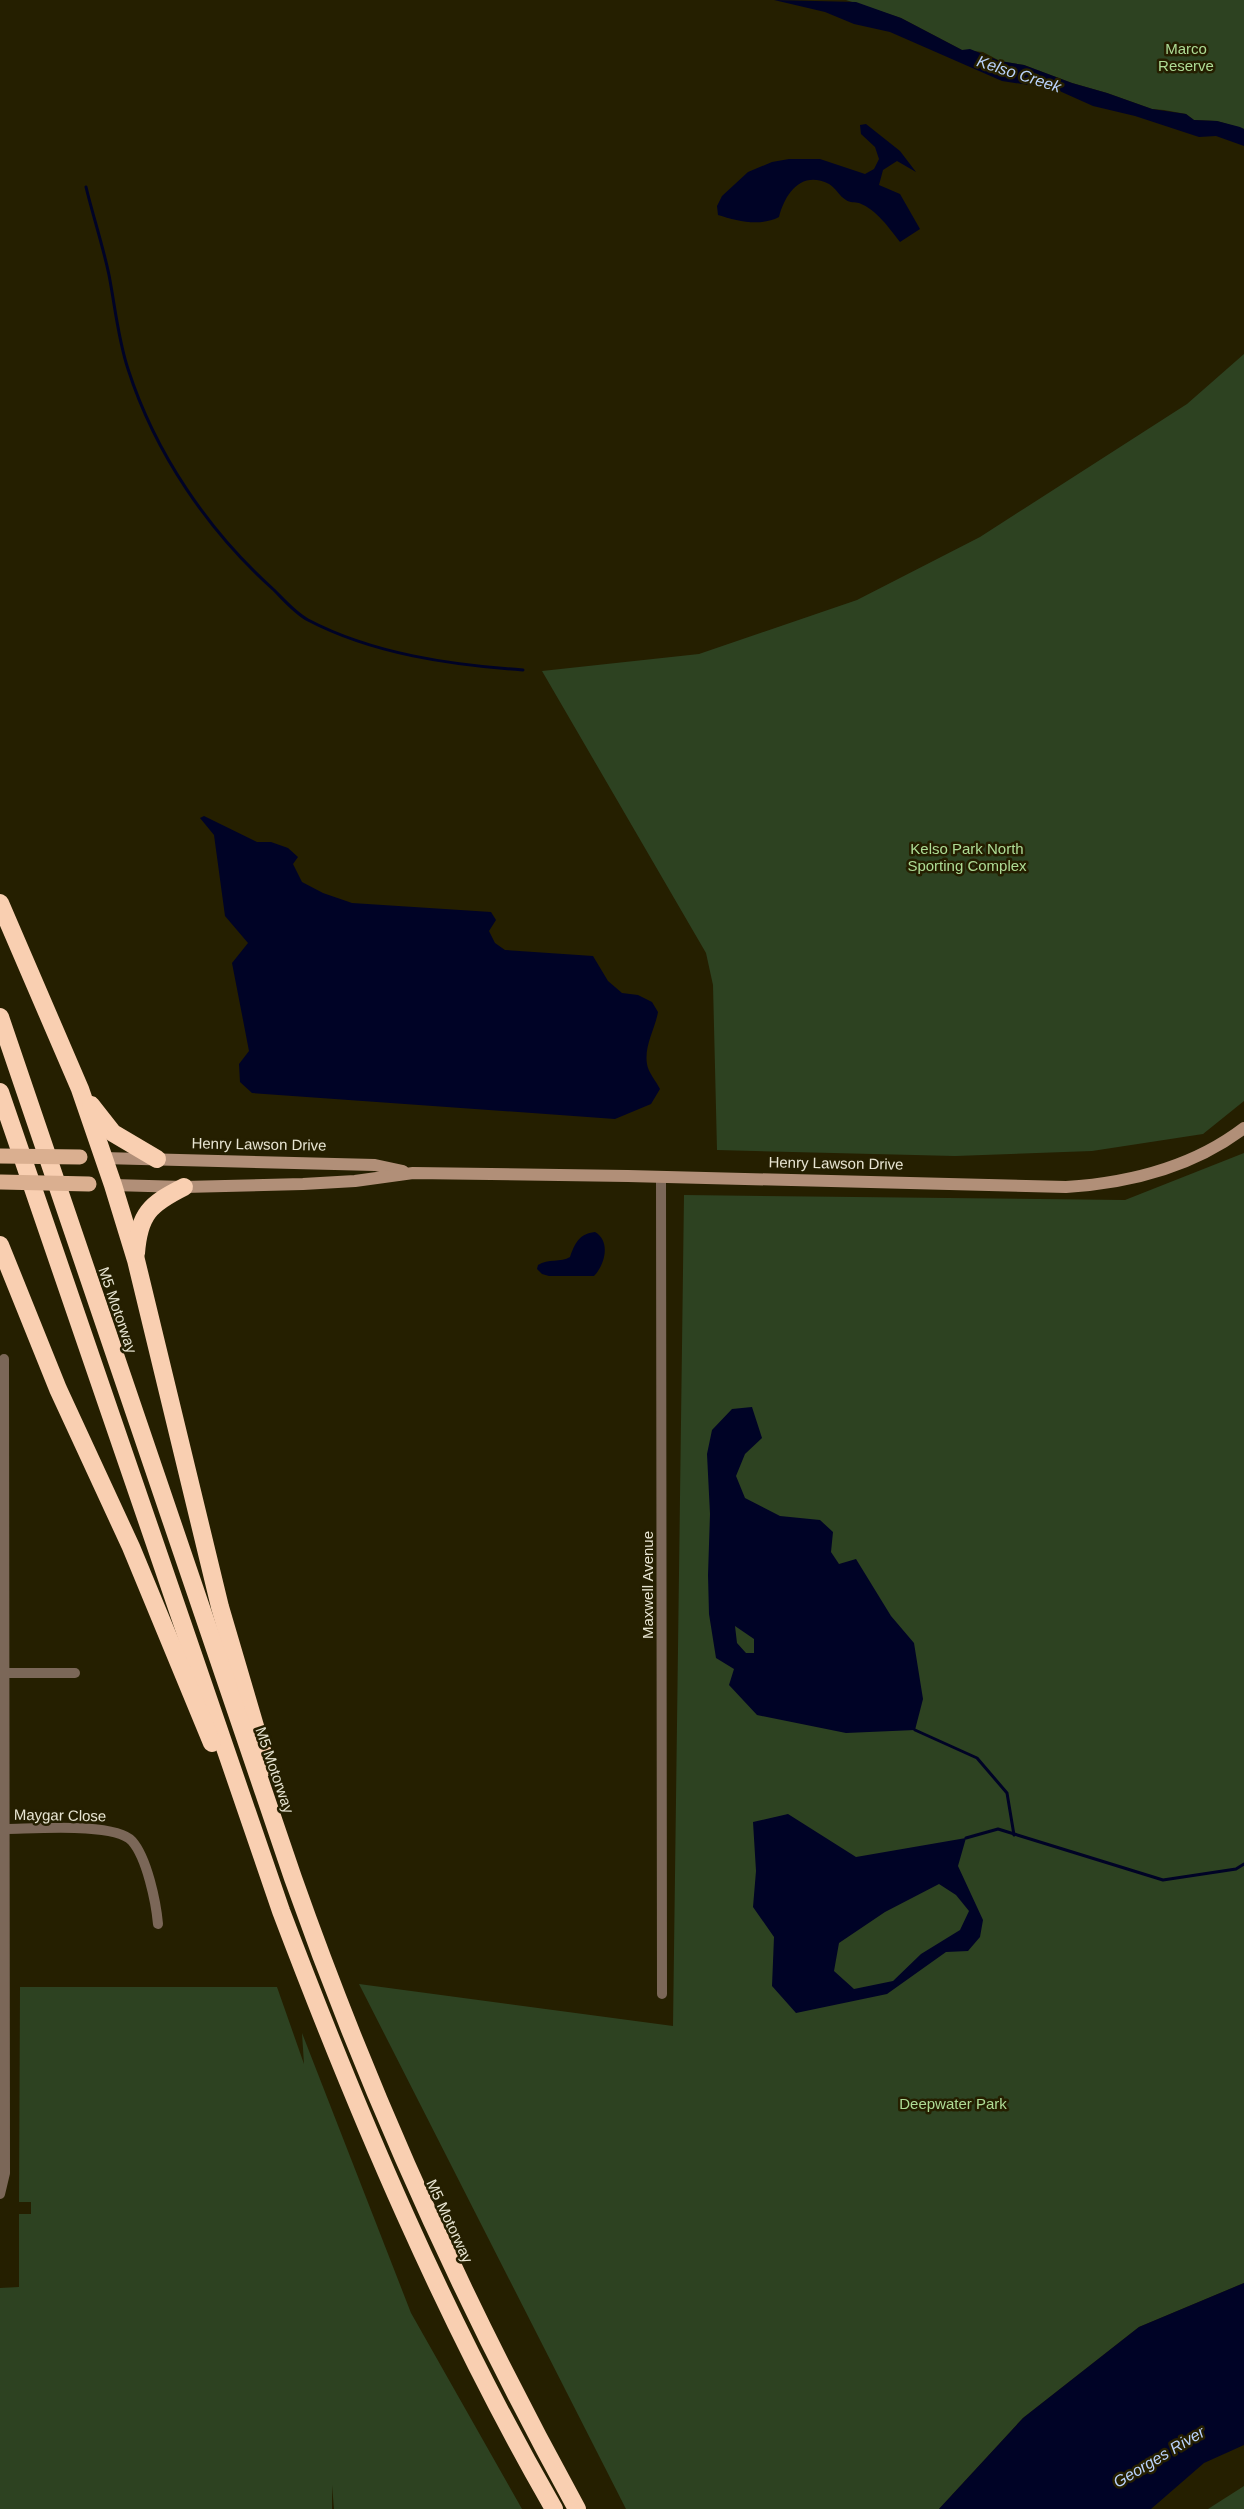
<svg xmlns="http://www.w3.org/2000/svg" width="1244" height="2509" viewBox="0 0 1244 2509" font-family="Helvetica,sans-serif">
<rect width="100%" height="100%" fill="#251f00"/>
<!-- green -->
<g fill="#2d4221">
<polygon points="846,0 1244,0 1244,129 1217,121 1194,120 1186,114 1164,110 1152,109 1107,93 1072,83 1024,65 1000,61 983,52 962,50 901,18"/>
<polygon points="1244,354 1244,1101 1203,1134 1092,1151 955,1156 717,1150 713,985 706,953 542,671 699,654 857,600 980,537 1187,404"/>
<polygon points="1244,1153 1244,2283 1139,2327 1023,2418 939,2509 626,2509 359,1984 673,2026 684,1195 1125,1200"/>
<polygon points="20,1987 277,1987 304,2064 302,2033 411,2313 522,2509 334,2509 332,2485 332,2509 0,2509 0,2288 19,2287 19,2214 31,2214 31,2202 19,2202"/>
<polygon points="1244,2486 1244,2509 1208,2509"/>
</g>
<!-- water -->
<g fill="#000326" fill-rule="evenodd">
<polygon points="774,0 856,2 901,18 962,50 970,49 1000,61 1024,65 1072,83 1107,93 1152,109 1186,114 1194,120 1217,121 1240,127 1244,129 1244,146 1216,136 1199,137 1135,116 1093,106 1055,89 1002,81 890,32 854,24 825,12"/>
<path d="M866 124 900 151 916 172 897 161 883 170 879 185 900 194 920 229 900 242C889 228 877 210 859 203 855 202 850 203 846 200 839 196 836 188 829 184 801 170 785 194 779 217 760 227 737 221 718 215L717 206 722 196 748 172 772 162 789 159H820L865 174 874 169 879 159 875 147 861 134 860 125Z"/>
<path d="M204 816 257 842H271L288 848 298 857 293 864 302 882 323 893 352 903 491 912 496 920 489 931 495 943 505 950 593 956 608 981 622 993 638 995 652 1002 658 1012C655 1029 644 1046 647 1064 648 1072 656 1081 660 1089L651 1104 615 1119 252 1093 240 1082 239 1064 249 1051 232 963 248 943 225 916 214 835 200 818Z"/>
<path d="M595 1232C611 1241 605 1265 594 1276H549L542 1274 537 1269 538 1265C548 1258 561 1263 570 1257 575 1243 579 1234 595 1232Z"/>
<path d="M752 1407 762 1438 745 1454 736 1476 745 1498 780 1516 820 1520 833 1532 831 1552 839 1564 856 1559 891 1616 914 1643 923 1699 915 1730 846 1733 757 1715 729 1685 734 1669 716 1658 709 1614 708 1575 710 1514 707 1454 712 1430 732 1409ZM735 1626 754 1639V1653H746L737 1643Z"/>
<path d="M788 1814 856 1857 966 1838 958 1866 983 1920 980 1937 968 1951 946 1952 887 1994 796 2013 772 1986 774 1937 753 1907 756 1871 753 1822ZM939 1884 956 1895 969 1911 960 1930 921 1954 893 1981 854 1989 834 1971 839 1943 885 1912Z"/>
<polygon points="1244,2283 1244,2445 1204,2463 1151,2509 939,2509 1023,2418 1139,2327"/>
</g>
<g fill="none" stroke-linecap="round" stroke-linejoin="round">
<!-- stream -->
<g stroke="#000326" stroke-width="3">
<path d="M86 187C93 216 103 246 109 275 115 306 118 339 128 369 155 453 208 531 274 590 284 600 295 613 308 620 373 654 451 665 523 670"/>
<polyline points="915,1730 977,1758 1007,1793 1014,1835"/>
<polyline points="966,1838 998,1829 1163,1880 1236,1869 1244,1864"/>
</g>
<!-- minor -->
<g stroke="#7b6758" stroke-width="10">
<polyline points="661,1177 662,1994"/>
<polyline points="5,1673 75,1673"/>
<path d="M5 1829C32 1829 115 1822 132 1841 147 1858 156 1902 158 1924"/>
<polyline points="0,2194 5,2173 4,1359"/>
</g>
<!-- secondary -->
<g stroke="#b18f78" stroke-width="12">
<polyline points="103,1158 375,1165 403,1171"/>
<path d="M113 1185 184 1187 303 1184 355 1181 413 1173 628 1176 1066 1187C1129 1183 1193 1167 1244 1128"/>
</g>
<!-- motorway -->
<g stroke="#f9cfb1" stroke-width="18">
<polyline points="0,903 80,1089 113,1185 136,1260 220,1607 267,1767"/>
<path d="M0 1017 293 1878C370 2096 465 2306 577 2509"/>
<path d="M0 1092 281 1911C359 2117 444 2318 554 2509"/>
<polyline points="91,1105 113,1133 157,1159"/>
<polyline points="0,1245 58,1389 131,1547 212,1743"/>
<path d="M136 1253C139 1214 150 1204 184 1187"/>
</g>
<!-- primary-bridge -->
<g stroke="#daaf90" stroke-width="15">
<polyline points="0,1156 80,1157"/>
<polyline points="1,1182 89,1184"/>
</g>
</g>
<g text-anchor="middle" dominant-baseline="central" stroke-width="5" stroke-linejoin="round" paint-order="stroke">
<!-- park labels -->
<g font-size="15" fill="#aedc95" stroke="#251f00">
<text x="1186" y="48">Marco<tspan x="1186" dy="17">Reserve</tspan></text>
<text x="967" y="848">Kelso Park North<tspan x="967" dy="17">Sporting Complex</tspan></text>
<text x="953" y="2103">Deepwater Park</text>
</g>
<!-- street labels -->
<g font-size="15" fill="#e8e5d2" stroke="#251f00">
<text transform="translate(259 1144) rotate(1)">Henry Lawson Drive</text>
<text transform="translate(836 1163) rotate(1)">Henry Lawson Drive</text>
<text transform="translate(118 1310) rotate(71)">M5 Motorway</text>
<text transform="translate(647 1585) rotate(-90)">Maxwell Avenue</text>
<text transform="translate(275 1770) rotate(71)">M5 Motorway</text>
<text transform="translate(60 1815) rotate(1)">Maygar Close</text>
<text transform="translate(450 2221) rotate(65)">M5 Motorway</text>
</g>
<!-- water labels -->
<g font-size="16" font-style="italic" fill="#bad3fc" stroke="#251f00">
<text transform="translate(1019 74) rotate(18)">Kelso Creek</text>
<text transform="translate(1159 2457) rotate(-31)">Georges River</text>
</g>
</g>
</svg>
